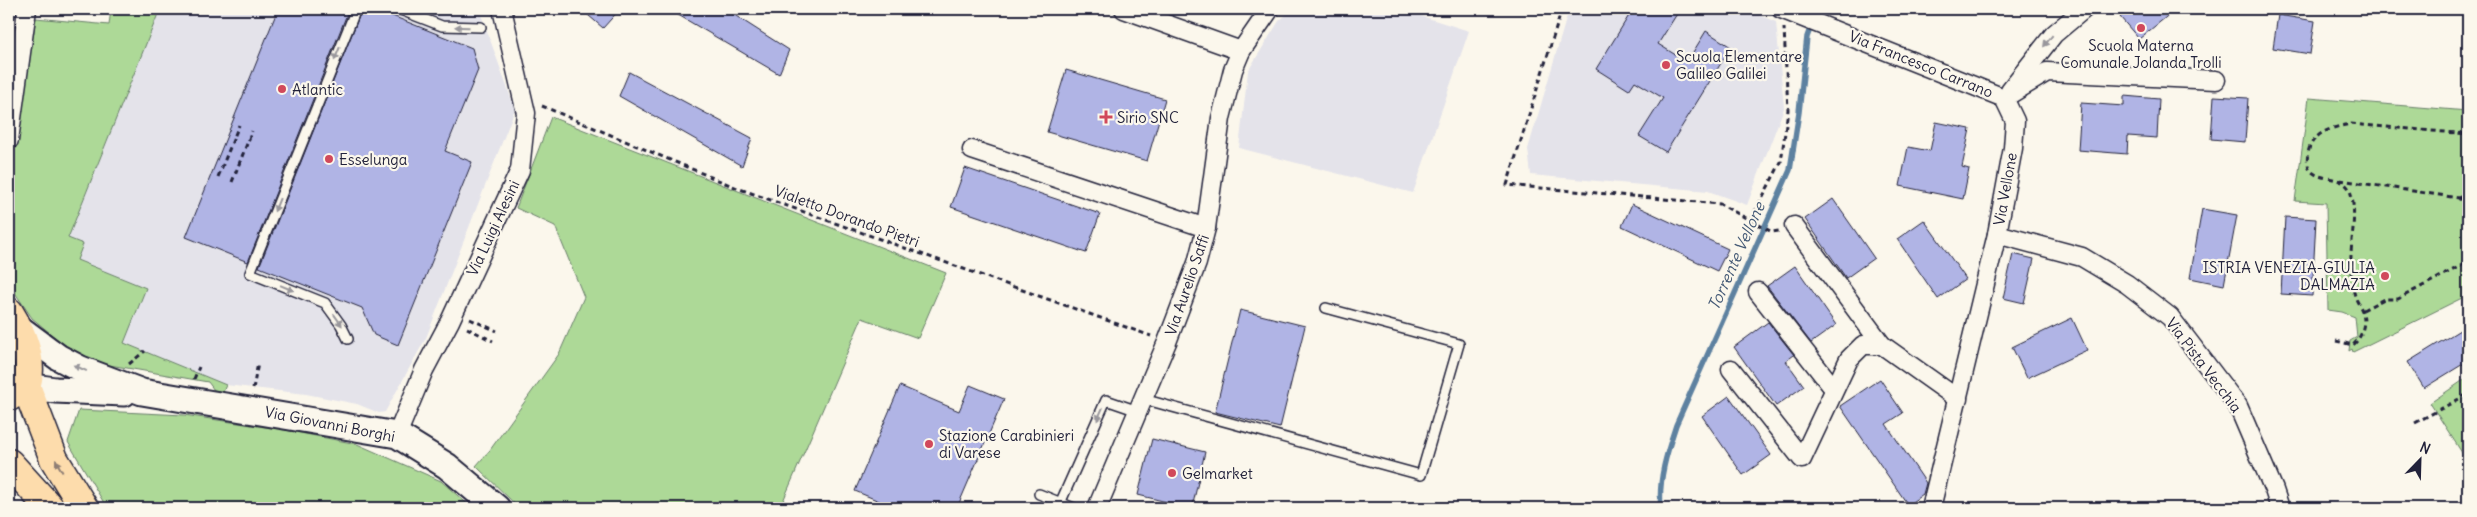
<svg xmlns="http://www.w3.org/2000/svg" width="2477" height="517" viewBox="0 0 2477 517" font-family="Delius,sans-serif">
<rect width="100%" height="100%" fill="#fbf7ec"/>
<filter id="ink" filterUnits="userSpaceOnUse"><feTurbulence type="fractalNoise" baseFrequency=".02" numOctaves="2"/><feDisplacementMap in="SourceGraphic" scale="10" xChannelSelector="R" yChannelSelector="G"/><feConvolveMatrix kernelMatrix="1 2 1 2 8 2 1 2 1" color-interpolation-filters="sRGB"/></filter>
<g filter="url(#ink)">
<!-- built -->
<g fill="#e4e3ea">
<polygon points="160,9 479,9 515,109 426,338 385,412 379,413 357,404 306,394 226,385 124,343 146,288 77,260 68,238"/>
<polygon points="1293,9 1399,9 1469,31 1413,193 1239,148 1248,71 1279,21"/>
<polygon points="1569,9 1744,9 1776,22 1784,108 1747,205 1708,191 1531,175 1528,149"/>
</g>
<!-- green -->
<g fill="#add997" stroke="#687e69">
<polygon points="111,9 160,9 68,238 83,244 77,260 146,288 124,343 226,385 223,392 214,390 208,382 98,363 63,344 32,318 9,284 9,177 36,18 109,25"/>
<polygon points="2309,98 2468,111 2468,295 2353,352 2352,349 2349,351 2350,341 2357,337 2355,317 2342,312 2328,310 2326,203 2295,201"/>
<polygon points="551,117 946,273 918,338 862,318 780,508 519,508 476,466 490,450 559,354 584,297 555,226 516,208"/>
<polygon points="2468,377 2468,462 2430,403"/>
<polygon points="79,410 184,415 285,430 357,444 441,481 472,508 107,508 68,442"/>
</g>
<g fill="none" stroke-linecap="round" stroke-linejoin="round">
<!-- stream -->
<path stroke="#5d81a0" stroke-width="5.5" d="M1661 508C1658 480 1667 452 1676 425L1790 170 1799 112 1807 37 1817 9"/>
</g>
<!-- building -->
<g fill="#b0b4e5" stroke="#22223b">
<polygon points="278,9 349,9 248,262 186,237"/>
<polygon points="362,9 375,9 472,48 478,70 445,151 472,162 398,345 374,335 362,308 259,267"/>
<polygon points="581,9 620,9 603,28"/>
<polygon points="668,9 725,9 789,50 779,74"/>
<polygon points="1633,9 1680,9 1658,44 1687,62 1706,31 1731,47 1666,152 1639,136 1663,98 1635,81 1629,90 1596,69"/>
<polygon points="2130,9 2176,9 2139,39 2120,17"/>
<polygon points="2278,15 2315,21 2310,54 2273,48"/>
<polygon points="1066,70 1165,99 1147,161 1047,132"/>
<polygon points="629,72 752,138 742,166 619,96"/>
<polygon points="2124,96 2159,99 2157,138 2128,136 2127,154 2078,150 2081,103 2124,106"/>
<polygon points="2214,96 2248,98 2245,142 2211,139"/>
<polygon points="1936,122 1970,129 1962,167 1969,169 1963,199 1900,186 1908,147 1930,151"/>
<polygon points="965,168 1100,214 1086,253 951,207"/>
<polygon points="1833,199 1874,258 1846,278 1805,219"/>
<polygon points="1632,204 1728,249 1717,271 1622,226"/>
<polygon points="2202,209 2237,215 2224,285 2190,278"/>
<polygon points="2285,217 2316,219 2312,296 2281,294"/>
<polygon points="1924,220 1966,279 1938,299 1897,239"/>
<polygon points="2013,254 2034,259 2024,303 2003,298"/>
<polygon points="1795,266 1836,325 1811,343 1767,286"/>
<polygon points="1240,310 1305,326 1280,428 1215,412"/>
<polygon points="2072,318 2087,350 2027,378 2012,347"/>
<polygon points="1768,322 1794,355 1786,361 1804,386 1776,406 1734,347"/>
<polygon points="2468,325 2468,361 2424,388 2408,362"/>
<polygon points="1880,379 1903,413 1886,424 1926,483 1923,494 1908,505 1840,406"/>
<polygon points="970,385 1004,399 957,508 896,508 855,491 900,386 959,411"/>
<polygon points="1729,396 1771,455 1743,475 1702,416"/>
<polygon points="1152,439 1205,452 1192,508 1138,495"/>
</g>
<g fill="none" stroke-linecap="round" stroke-linejoin="round">
<!-- service casing -->
<g stroke="#22223b" stroke-width="12">
<g id="service">
<polyline points="398,9 442,26 481,27"/>
<polyline points="348,339 341,325 325,303 250,273 356,9"/>
<polyline points="1143,399 1421,475 1459,344 1326,308"/>
<polyline points="1039,494 1074,508"/>
<polyline points="1058,508 1106,400 1138,411"/>
</g>
</g>
<!-- minor casing -->
<g stroke="#22223b" stroke-width="21">
<g id="minor">
<polyline points="1124,9 1241,51"/>
<polyline points="1781,9 2004,98"/>
<polyline points="2010,90 2054,34 2084,9"/>
<polyline points="2004,98 2047,72 2216,80"/>
<polyline points="9,140 27,9"/>
<polyline points="972,150 1206,228"/>
<polyline points="1794,226 1882,345"/>
<polyline points="1997,234 2082,257 2127,284 2170,317 2238,406 2274,490 2280,508"/>
<polyline points="1758,292 1834,389"/>
<polyline points="1731,369 1802,459 1849,359 1863,345 1882,345 1958,399"/>
<polyline points="397,435 424,370 450,321 520,170 526,113 502,9"/>
<polyline points="1097,508 1167,342 1197,263 1206,228 1221,118 1233,70 1241,51 1270,9"/>
<polyline points="1931,508 1997,234 2013,148 2015,121 2004,98"/>
</g>
</g>
<!-- secondary casing -->
<g stroke="#22223b" stroke-width="29">
<g id="secondary">
<polyline points="19,328 58,357 81,369 142,392 397,435 447,466 497,508"/>
<polyline points="26,386 55,390 124,393"/>
</g>
</g>
<!-- primary casing -->
<g stroke="#22223b" stroke-width="31">
<g id="primary">
<path d="M9 312C21 331 35 362 26 386L9 397"/>
<polyline points="26,386 54,459 84,508"/>
<polyline points="9,463 50,508"/>
</g>
</g>
<!-- path -->
<g stroke="#22223b" stroke-width="3" stroke-dasharray="5 4" stroke-linecap="butt">
<polyline points="1562,9 1507,185 1720,204 1772,232 1779,231"/>
<polyline points="542,106 737,188 1151,336"/>
<polyline points="218,177 239,125"/>
<polyline points="2340,180 2459,198"/>
<polyline points="232,182 252,131"/>
<polyline points="2468,191 2459,198 2464,206 2468,207"/>
<polyline points="1750,221 1781,162 1788,110 1784,28"/>
<polyline points="2363,310 2384,299 2398,299 2468,262"/>
<polyline points="470,319 497,331"/>
<polyline points="467,328 493,341"/>
<path d="M2336 341 2353 345C2360 339 2363 331 2364 322 2364 312 2361 309 2357 301 2352 290 2351 275 2351 263 2350 241 2358 212 2350 191 2343 173 2317 183 2309 168 2307 164 2307 158 2308 153 2312 132 2333 127 2351 124L2468 134"/>
<polyline points="129,364 145,351"/>
<polyline points="194,379 199,367"/>
<polyline points="253,389 258,363"/>
<polyline points="2415,423 2468,394"/>
</g>
<!-- service -->
<use href="#service" stroke="#fbf7ec" stroke-width="9"/>
<!-- minor -->
<use href="#minor" stroke="#fbf7ec" stroke-width="18"/>
<!-- secondary -->
<use href="#secondary" stroke="#fbf7ec" stroke-width="25"/>
<!-- primary -->
<use href="#primary" stroke="#fddcac" stroke-width="28"/>
</g>
<!-- one-way arrows -->
<defs><path id="oneway-solid" d="M-6-.8H1V-3.2L6.5 0L1 3.2V.8H-6Z" transform="scale(1.25)"/></defs>
<g fill="#99979c">
<use href="#oneway-solid" transform="translate(462 27) rotate(-179)"/>
<use href="#oneway-solid" transform="translate(2048 41) rotate(128)"/>
<use href="#oneway-solid" transform="translate(337 54) rotate(112)"/>
<use href="#oneway-solid" transform="translate(277 205) rotate(112)"/>
<use href="#oneway-solid" transform="translate(287 288) rotate(22)"/>
<use href="#oneway-solid" transform="translate(338 320) rotate(55)"/>
<use href="#oneway-solid" transform="translate(80 368) rotate(-156)"/>
<use href="#oneway-solid" transform="translate(1100 414) rotate(114)"/>
</g>
<use fill="#907f74" href="#oneway-solid" transform="translate(59 466) rotate(-119)"/>
</g>
<!-- markers -->
<g fill="#d1495b" stroke="#fbf7ec" stroke-width="2">
<circle cx="2141" cy="28" r="5"/>
<circle cx="1666" cy="65" r="5"/>
<circle cx="282" cy="89" r="5"/>
<path d="M1103.5 109.5h5v5h5v5h-5v5h-5v-5h-5v-5h5z"/>
<circle cx="329" cy="159" r="5"/>
<circle cx="2385" cy="276" r="5"/>
<circle cx="929" cy="444" r="5"/>
<circle cx="1172" cy="473" r="5"/>
</g>
<g text-anchor="middle" dominant-baseline="central" stroke-width="4.5" stroke-linejoin="round" paint-order="stroke">
<!-- poi labels -->
<g font-size="15" fill="#22223b" stroke="#fbf7ec" text-anchor="start">
<text x="2141" y="45" text-anchor="middle">Scuola Materna<tspan x="2141" dy="17">Comunale Jolanda Trolli</tspan></text>
<text x="1676" y="56">Scuola Elementare<tspan x="1676" dy="17">Galileo Galilei</tspan></text>
<text x="292" y="89">Atlantic</text>
<text x="1117" y="117">Sirio SNC</text>
<text x="339" y="159">Esselunga</text>
<text x="2375" y="267" text-anchor="end">ISTRIA VENEZIA-GIULIA<tspan x="2375" dy="17">DALMAZIA</tspan></text>
<text x="939" y="435">Stazione Carabinieri<tspan x="939" dy="17">di Varese</tspan></text>
<text x="1182" y="473">Gelmarket</text>
</g>
<!-- street labels -->
<g font-size="15" fill="#22223b" stroke="#fbf7ec">
<text transform="translate(1921 64) rotate(22)">Via Francesco Carrano</text>
<text transform="translate(2005 189) rotate(-80)">Via Vellone</text>
<text transform="translate(847 216) rotate(20)">Vialetto Dorando Pietri</text>
<text transform="translate(493 228) rotate(-65)">Via Luigi Alesini</text>
<text transform="translate(1187 285) rotate(-71)">Via Aurelio Saffi</text>
<text transform="translate(2204 365) rotate(53)">Via Pista Vecchia</text>
<text transform="translate(330 424) rotate(11)">Via Giovanni Borghi</text>
</g>
<!-- water labels -->
<g font-size="16" font-style="italic" fill="#455a76" stroke="#fbf7ec">
<text transform="translate(1736 256) rotate(-66)">Torrente Vellone</text>
</g>
</g>
<!-- margin -->
<rect width="2477" height="517" fill="none" stroke="#fbf7ec" stroke-width="30"/>
<rect x="15" y="15" width="2447" height="487" fill="none" stroke="#22223b" stroke-width="2" filter="url(#ink)"/>
<!-- north arrow -->
<g transform="translate(2420 460) rotate(23)" stroke="#fbf7ec" stroke-width="4" paint-order="stroke">
<path d="M0-4L9 19L0 12L-9 19Z" fill="#22223b"/>
<text y="-8" font-size="14" font-weight="bold" text-anchor="middle" fill="#22223b">N</text>
</g>
</svg>
